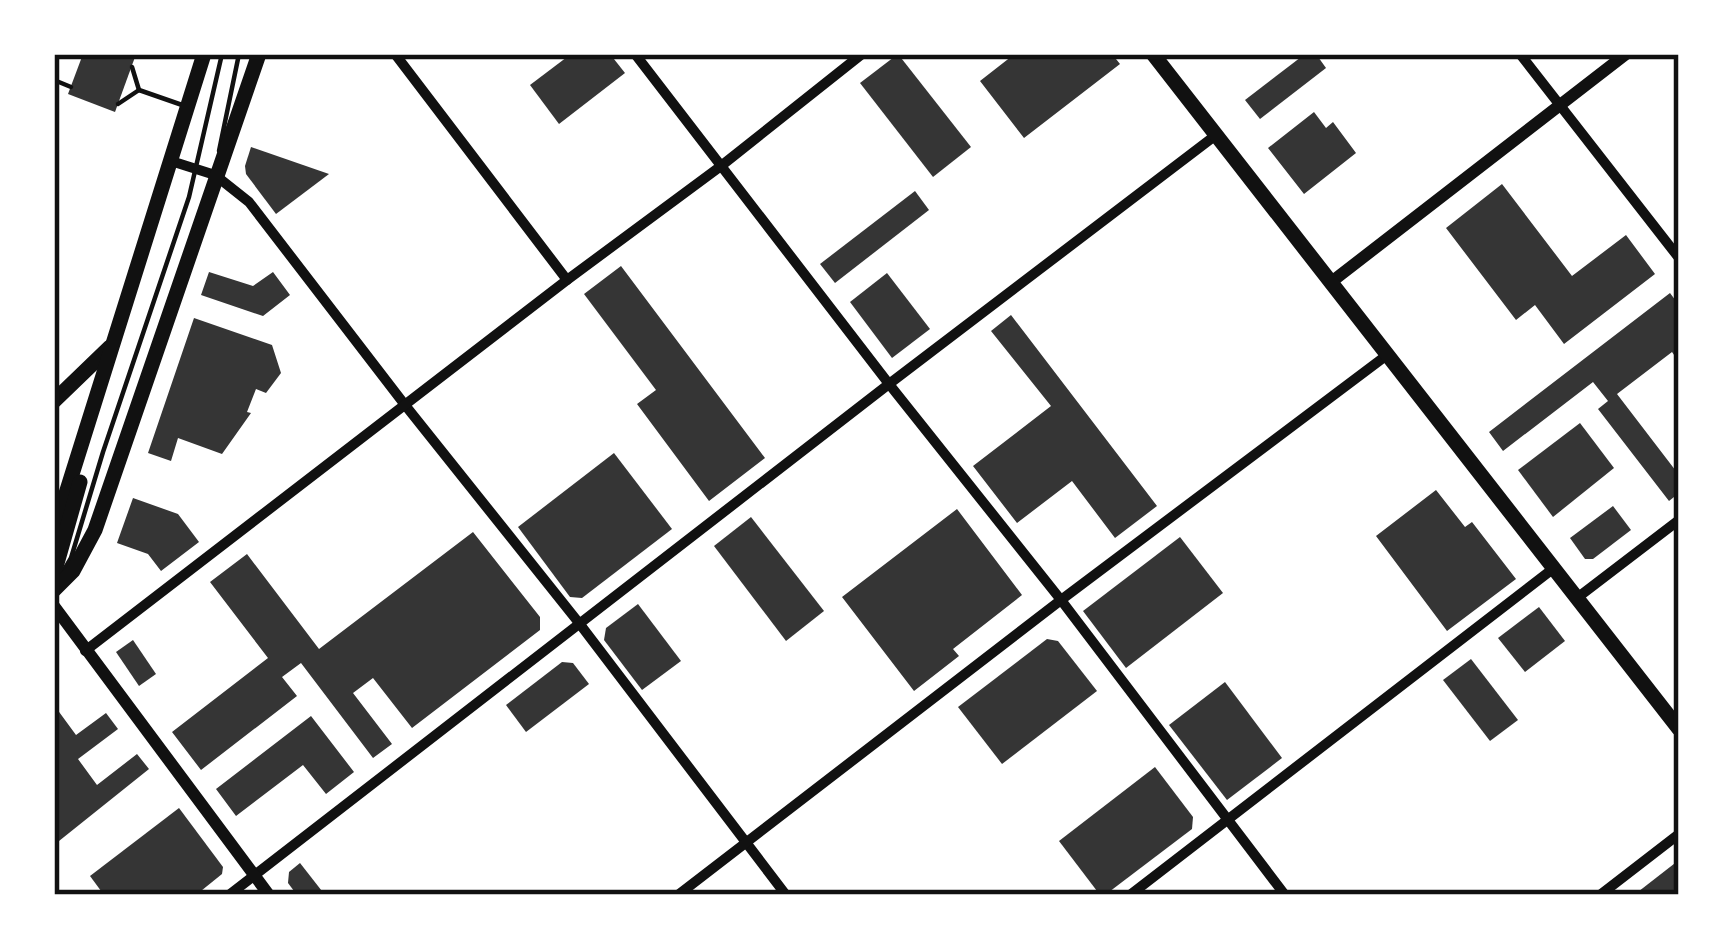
<svg xmlns="http://www.w3.org/2000/svg" width="1733" height="949" viewBox="0 0 1733 949" font-family="Lora,serif">
<rect width="100%" height="100%" fill="#fff"/>
<!-- building -->
<g fill="#353535">
<polygon points="83,54 126,54 135,57 115,112 68,94"/>
<polygon points="571,54 610,54 625,73 559,124 530,85"/>
<polygon points="898,54 971,147 933,177 860,83"/>
<polygon points="1011,54 1112,54 1120,64 1024,138 980,81 1012,56"/>
<polygon points="1305,54 1316,54 1326,68 1260,119 1245,100"/>
<polygon points="1314,112 1326,128 1333,122 1356,153 1304,194 1268,148"/>
<polygon points="251,147 329,174 276,214 246,174 245,166"/>
<polygon points="1502,184 1572,276 1626,235 1655,274 1564,344 1535,305 1516,320 1446,228"/>
<polygon points="915,191 929,210 835,283 820,264"/>
<polygon points="621,266 765,458 709,501 637,404 656,390 584,294"/>
<polygon points="209,272 253,286 273,272 290,295 263,316 201,295"/>
<polygon points="887,273 930,329 892,358 850,302"/>
<polygon points="1670,293 1679,305 1679,362 1672,352 1617,394 1679,475 1679,493 1669,501 1598,409 1608,401 1593,382 1503,451 1489,432"/>
<polygon points="1011,315 1157,506 1115,538 1072,481 1017,523 973,466 1051,406 991,331"/>
<polygon points="194,318 272,345 281,373 266,393 256,389 247,412 251,413 222,454 178,438 171,461 148,453"/>
<polygon points="1580,423 1614,468 1553,517 1518,470"/>
<polygon points="614,453 672,529 582,598 570,597 518,527"/>
<polygon points="1436,490 1465,527 1472,522 1516,579 1447,631 1376,536"/>
<polygon points="133,498 178,514 199,542 161,571 148,554 117,543"/>
<polygon points="1613,506 1631,530 1593,559 1585,559 1570,538"/>
<polygon points="957,509 1022,595 953,649 959,656 914,691 842,597"/>
<polygon points="751,517 824,611 786,641 714,546"/>
<polygon points="473,532 540,617 540,630 412,728 373,678 353,693 392,744 373,758 301,663 282,677 297,696 201,770 172,732 268,658 210,582 247,554 319,649"/>
<polygon points="1180,537 1223,593 1126,668 1083,611"/>
<polygon points="638,604 681,661 642,690 604,640 606,628"/>
<polygon points="1539,607 1565,641 1525,672 1498,638"/>
<polygon points="1047,639 1058,641 1097,691 1002,764 958,707"/>
<polygon points="133,640 156,674 139,686 116,652"/>
<polygon points="1471,659 1518,720 1490,741 1443,680"/>
<polygon points="562,662 573,663 589,684 526,732 506,705"/>
<polygon points="1225,682 1282,758 1227,800 1169,725"/>
<polygon points="54,705 76,735 106,713 118,729 78,759 97,785 137,754 149,769 54,845"/>
<polygon points="311,716 354,772 326,794 303,765 236,816 216,789"/>
<polygon points="1155,767 1193,817 1192,829 1105,895 1100,895 1059,841"/>
<polygon points="179,808 223,867 222,874 196,895 104,895 90,876"/>
<polygon points="1679,860 1679,895 1634,895"/>
<polygon points="300,863 325,895 297,895 288,883 289,872"/>
</g>
<g fill="none" stroke-linecap="round" stroke-linejoin="round">
<!-- service -->
<g stroke="#111" stroke-width="4.5">
<polyline points="132,67 139,90"/>
<polyline points="54,80 71,87"/>
<polyline points="139,90 185,106"/>
<polyline points="118,104 139,90"/>
<polyline points="219,151 239,54"/>
<polyline points="61,575 71,558 103,452 189,197 222,54"/>
</g>
<!-- minor -->
<g stroke="#111" stroke-width="10">
<polyline points="395,54 567,280"/>
<polyline points="635,54 889,384 1061,600 1285,895"/>
<polyline points="1520,54 1679,258"/>
<polyline points="171,161 215,175 249,202 405,405 579,623 786,895"/>
<polyline points="1577,598 1679,520"/>
<polyline points="85,651 567,280 721,166 862,54"/>
<polyline points="229,895 889,384 1216,135"/>
<polyline points="678,895 1061,600 1387,355"/>
<polyline points="1130,895 1554,568"/>
<polyline points="1600,895 1679,834"/>
</g>
<!-- tertiary -->
<g stroke="#111" stroke-width="12">
<polyline points="1330,283 1626,54"/>
<polyline points="54,606 269,895"/>
</g>
<!-- primary -->
<g stroke="#111" stroke-width="15">
<polyline points="1153,54 1679,729"/>
<polyline points="54,401 110,347"/>
<polyline points="54,551 63,503 204,54"/>
<polyline points="54,574 80,482"/>
<polyline points="54,590 73,571 95,530 259,54"/>
</g>
</g>
<!-- border -->
<rect width="1733" height="949" fill="none" stroke="#ffffff" stroke-width="114"/>
<rect x="57" y="57" width="1619" height="835" fill="none" stroke="#111" stroke-width="4.5"/>
</svg>
